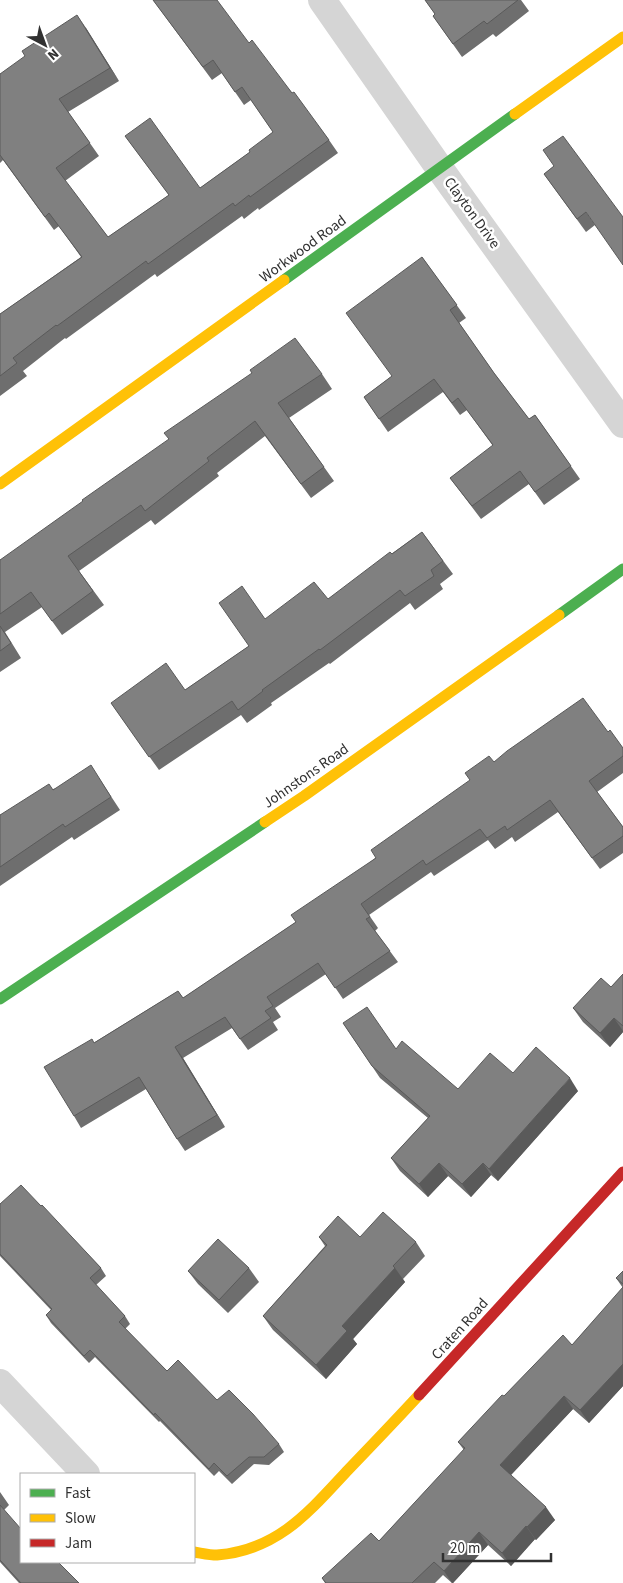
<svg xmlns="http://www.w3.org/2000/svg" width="623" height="1583" viewBox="0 0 623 1583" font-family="'Source Sans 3',sans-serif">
<rect width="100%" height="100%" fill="#fff"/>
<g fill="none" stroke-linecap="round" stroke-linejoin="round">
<!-- street -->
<g stroke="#d5d5d5" stroke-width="28">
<polyline points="322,0 440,169 623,424"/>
<polyline points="0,1383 86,1474"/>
</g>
<!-- fast -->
<g stroke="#4caf50" stroke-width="11">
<polyline points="284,280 515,114"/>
<polyline points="559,615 623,569"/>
<polyline points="0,999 265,822"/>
</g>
<!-- slow -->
<g stroke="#ffc107" stroke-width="11">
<polyline points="515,114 623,37"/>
<polyline points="0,484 284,280"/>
<polyline points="265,822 304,796 559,615"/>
<path d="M194 1552C201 1553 209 1555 217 1555 278 1550 309 1512 348 1470 372 1445 396 1420 419 1395"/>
</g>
<!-- jam -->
<polyline stroke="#c62828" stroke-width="11" points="419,1395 623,1172"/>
</g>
<!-- wall -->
<g fill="#6e6e6e">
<polygon points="153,0 249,43 292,93 329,140 338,153 259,210 258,208 244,219 242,216 157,277 155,274 66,339 65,338 23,371 27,376 0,396 0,314 81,257 59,226 54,230 3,160 0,163 0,74 86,28 119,81 68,112 99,156 65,181 108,237 169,195 125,136 200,188 250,152 273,132 251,100 244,105 222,73 212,80"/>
<polygon points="425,0 521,0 529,11 496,37 493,34 462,57 433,16 435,14"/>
<polygon points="554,166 595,225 586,232 544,174"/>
<polygon points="422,257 466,318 459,323 494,373 529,419 535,415 580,479 544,505 529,484 481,519 450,478 493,446 467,410 460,415 443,392 388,432 364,397 392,376"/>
<polygon points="322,374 332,389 289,418 334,481 311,498 265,436 217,473 219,476 155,525 151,520 79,571 104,605 62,635 42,607 5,632 21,658 0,672 0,560"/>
<polygon points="422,532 453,574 440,584 443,589 415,610 410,603 330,664 329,663 271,703 272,705 247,723 241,715 159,770 111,703 185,690 249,646 265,619 328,599"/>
<polygon points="608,732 623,748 623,773 597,792 623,827 623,853 600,869 558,812 515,842 512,837 495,849 488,840 434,876 431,872 369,915 378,928 375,931 398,962 343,999 326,974 275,1008 281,1017 273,1022 278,1030 248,1050 232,1028 183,1058 225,1127 185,1151 177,1139 146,1089 81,1128 74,1116 95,1042 178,991 183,998 296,922 494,762"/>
<polygon points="99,778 120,810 74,840 72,837 0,886 0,815 53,789"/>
<polygon points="623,974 623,1032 610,1047 583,1022 573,1008 611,987"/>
<polygon points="343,1023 396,1049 458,1089 513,1073 578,1091 498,1181 491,1175 471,1197 448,1176 428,1197 400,1171 391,1158 428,1118 380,1078"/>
<polygon points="0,1204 41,1206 101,1268 106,1276 96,1285 125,1316 130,1324 125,1329 167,1371 217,1400 279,1444 284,1452 269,1465 254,1464 232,1484 219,1471 214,1476 160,1421 159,1422 95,1357 89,1363 51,1323 46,1315 51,1310 0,1256"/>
<polygon points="319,1237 360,1237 416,1242 425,1256 403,1279 405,1282 353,1339 357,1344 326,1379 273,1330 263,1316 325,1246"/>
<polygon points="249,1268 259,1282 228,1313 198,1284 188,1271"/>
<polygon points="623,1271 623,1386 589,1423 573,1409 511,1475 555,1520 536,1540 535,1539 511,1566 488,1545 453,1583 452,1583 443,1575 435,1583 325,1583 322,1578 379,1541 464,1450 458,1442 504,1396 572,1345 623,1288 616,1278"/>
<polygon points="0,1492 9,1505 4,1510 21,1562 79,1583 19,1583 0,1562"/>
</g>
<!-- shaded-wall -->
<g fill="#5a5a5a">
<polygon points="77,15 86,28 119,81 110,68"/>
<polygon points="614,1018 623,1031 623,1032 610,1047 600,1033"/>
<polygon points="175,1047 183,1058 225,1127 217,1115"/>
<polygon points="570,1078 578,1091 498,1181 489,1169"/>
<polygon points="439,1163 448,1176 428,1197 419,1184"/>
<polygon points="483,1163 491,1175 471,1197 462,1184"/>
<polygon points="395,1268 405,1282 353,1339 357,1344 326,1379 316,1365 342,1326"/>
<polygon points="623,1364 623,1386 589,1423 580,1410"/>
<polygon points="564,1396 573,1409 509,1477 500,1465"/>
<polygon points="546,1507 555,1520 536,1540 527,1527"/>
<polygon points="526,1526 535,1539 511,1566 502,1553"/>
<polygon points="479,1532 488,1545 453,1583 452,1583 444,1571"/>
</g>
<!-- building -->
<g fill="#808080" stroke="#5a5a5a">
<polygon points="153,0 217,0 249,43 252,40 292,93 294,92 329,140 250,197 249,195 235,206 233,203 148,264 146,261 57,326 56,325 13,358 17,363 0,376 0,314 82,257 49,213 45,217 0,155 0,74 25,56 22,51 77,15 110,68 59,99 90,143 56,168 108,237 169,195 125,136 150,118 200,188 250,152 249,150 273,132 242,87 235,92 213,60 203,67"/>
<polygon points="425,0 518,0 487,24 484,21 453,44 433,16 435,14"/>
<polygon points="563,136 623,217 623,265 586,212 577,219 544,174 554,166 543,150"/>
<polygon points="422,257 457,305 450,310 494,373 529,419 535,415 571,466 535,492 520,471 472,506 450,478 493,445 458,398 452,403 434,379 379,419 364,397 392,376 346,313"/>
<polygon points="295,338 322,374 278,403 324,467 301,484 255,421 207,458 209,461 145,511 141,505 68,556 93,591 52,621 31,592 0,614 0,560 83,501 82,500 169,439 164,433 252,373 250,370"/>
<polygon points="422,532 443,561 431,570 434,576 405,596 400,590 320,650 319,649 262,690 263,691 238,710 232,701 149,757 111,703 166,663 185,690 249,646 219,603 242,586 265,619 314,582 328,599 390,552 392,554"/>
<polygon points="0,626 11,643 0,651"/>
<polygon points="583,698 608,732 610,730 623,748 623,756 589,781 623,827 623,836 592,858 550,800 507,830 505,826 487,838 480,829 426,865 423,860 361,904 370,917 366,919 390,951 335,988 318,963 267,997 273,1006 265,1011 271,1018 240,1039 225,1017 175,1047 217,1115 177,1139 139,1077 74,1116 44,1067 92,1039 94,1043 178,991 183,998 296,922 291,915 376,858 371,850 470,780 465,773 489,756 494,762 507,751"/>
<polygon points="91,765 111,797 65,827 63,824 0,867 0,815 49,784 53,790"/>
<polygon points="623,974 623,1026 614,1018 600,1033 573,1008 601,978 611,987"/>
<polygon points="367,1007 396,1049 402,1041 458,1089 490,1053 513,1073 536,1047 570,1078 489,1169 483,1163 462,1184 439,1163 419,1184 391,1158 430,1116 372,1066 343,1023"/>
<polygon points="21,1185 41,1206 42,1205 101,1268 90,1278 125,1316 119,1322 167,1371 178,1360 217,1400 229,1390 253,1414 279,1444 264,1457 249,1457 227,1476 214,1463 209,1469 155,1413 154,1415 90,1350 84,1356 46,1315 52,1309 0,1254 0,1204"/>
<polygon points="383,1212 416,1242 393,1266 395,1268 342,1326 347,1331 316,1365 263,1316 327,1245 319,1237 338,1216 360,1237"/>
<polygon points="218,1239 249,1268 219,1300 188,1271"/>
<polygon points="623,1271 623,1284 616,1278"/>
<polygon points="623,1287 623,1364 580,1410 564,1396 500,1465 546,1507 527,1527 526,1526 502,1553 479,1532 444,1571 434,1562 412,1583 326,1583 322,1578 371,1533 379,1541 465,1448 458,1442 502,1395 504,1396 563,1335 572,1345"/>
<polygon points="0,1505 21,1529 21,1562 58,1562 79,1583 21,1583 0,1560"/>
</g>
<g text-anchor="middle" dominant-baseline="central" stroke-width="5" stroke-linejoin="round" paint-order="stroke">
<!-- street labels -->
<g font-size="15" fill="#313131" stroke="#fff">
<text transform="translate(472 213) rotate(54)">Clayton Drive</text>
<text transform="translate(303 249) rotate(-36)">Workwood Road</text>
<text transform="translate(306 776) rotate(-35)">Johnstons Road</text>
<text transform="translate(460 1329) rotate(-48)">Craten Road</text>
</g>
</g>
<!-- legend -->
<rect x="20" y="1473" width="175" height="90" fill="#ffffff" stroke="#adadad"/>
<rect x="30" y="1489" width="25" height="8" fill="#4caf50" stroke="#adadad"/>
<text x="65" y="1498" font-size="15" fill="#313131">Fast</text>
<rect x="30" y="1514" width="25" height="8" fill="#ffc107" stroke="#adadad"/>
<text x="65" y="1523" font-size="15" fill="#313131">Slow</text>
<rect x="30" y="1539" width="25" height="8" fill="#c62828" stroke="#adadad"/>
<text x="65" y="1548" font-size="15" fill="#313131">Jam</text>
<!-- north arrow -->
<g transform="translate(45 45) rotate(139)" stroke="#ffffff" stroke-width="4" paint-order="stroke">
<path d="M0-4L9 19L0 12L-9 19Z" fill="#313131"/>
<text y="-8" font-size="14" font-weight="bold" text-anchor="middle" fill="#313131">N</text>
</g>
<!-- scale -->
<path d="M443 1553v8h108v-8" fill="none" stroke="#313131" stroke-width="2.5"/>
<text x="450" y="1553" font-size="15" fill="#313131" stroke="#ffffff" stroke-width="4" paint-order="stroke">20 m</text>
</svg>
